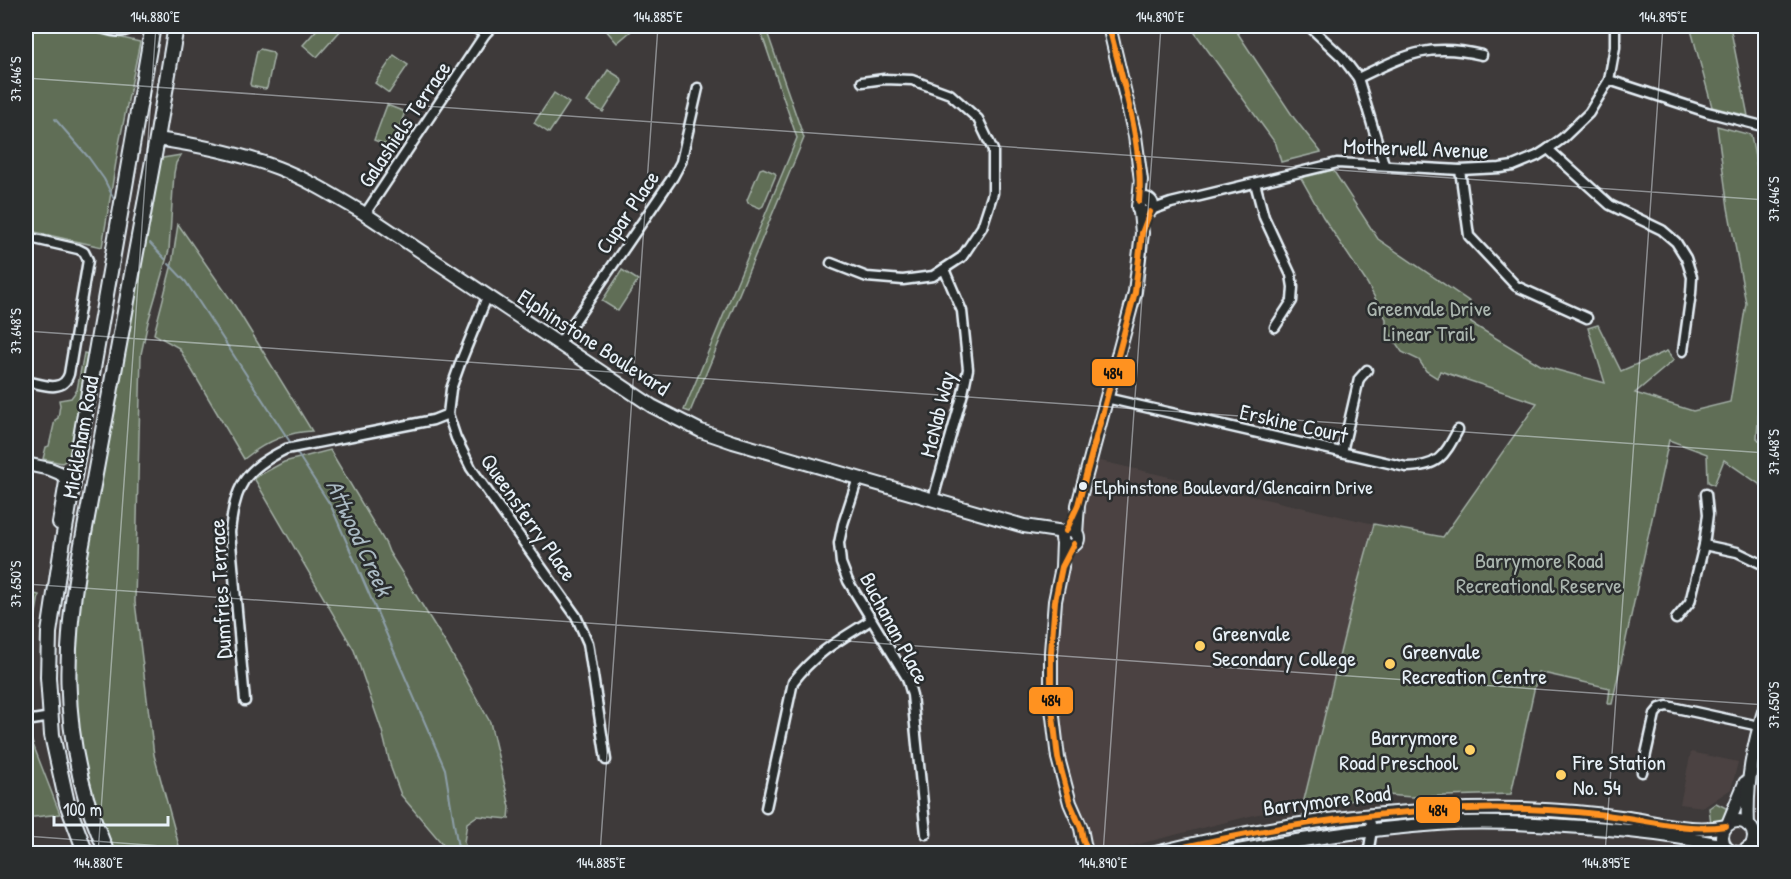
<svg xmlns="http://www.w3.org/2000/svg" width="1791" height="879" viewBox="0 0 1791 879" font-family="'Patrick Hand',sans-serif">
<rect width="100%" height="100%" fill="#3e3a3a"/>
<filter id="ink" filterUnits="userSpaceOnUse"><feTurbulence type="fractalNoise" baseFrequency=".0167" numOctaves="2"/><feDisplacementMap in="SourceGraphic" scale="12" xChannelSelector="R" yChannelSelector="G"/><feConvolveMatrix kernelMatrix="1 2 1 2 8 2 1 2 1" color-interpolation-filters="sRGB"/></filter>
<g filter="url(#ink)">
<!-- built -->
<g fill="#4c4342">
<polygon points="1096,460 1374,524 1354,596 1302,808 1258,814 1111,851 1099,849 1093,850 1070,775 1058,715 1056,667 1058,625 1064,590 1073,555 1082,540 1082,514"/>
<polygon points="1691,752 1738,762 1731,789 1704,807 1680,804"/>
</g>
<!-- green -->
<g fill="#606e56" stroke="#a4b0a7" stroke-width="1.5">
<polygon points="26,26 70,26 140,42 119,144 102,247 26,230"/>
<polygon points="320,26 338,26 342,29 317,57 303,45"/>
<polygon points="608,26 637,26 617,43 605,29"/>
<polygon points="759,26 765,26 804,138 690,412 684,410 797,138"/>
<polygon points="1190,26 1233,26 1294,118 1321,152 1281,162 1276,144"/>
<polygon points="1690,26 1730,26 1748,116 1712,107"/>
<polygon points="260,49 272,52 274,55 267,88 265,89 251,86 250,84 257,51"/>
<polygon points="394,55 408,65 389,93 375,83"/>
<polygon points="608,70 621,78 622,82 603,112 587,102"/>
<polygon points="554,93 569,103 549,133 534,123"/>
<polygon points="387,105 405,112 392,147 374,140"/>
<polygon points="1717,126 1751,135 1766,217 1766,352 1760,390 1757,438 1765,447 1765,488 1724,460 1714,485 1708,482 1707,454 1669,440 1612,704 1608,704 1610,688 1538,672 1511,794 1412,797 1387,795 1302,808 1354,596 1374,524 1443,537 1537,403 1440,371 1437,378 1426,371 1419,360 1402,352 1386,328 1386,319 1367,283 1323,217 1301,178 1333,170 1378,239 1470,302 1471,323 1542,366 1605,383 1588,328 1598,325 1621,371 1667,351 1674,360 1635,393 1693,411 1730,402 1746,303 1728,208"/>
<polygon points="181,155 176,163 174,173 169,250 148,322 141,354 135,602 154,755 181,853 113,854 100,823 81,756 73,677 79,593 159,163 163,158"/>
<polygon points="763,168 775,173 776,175 763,206 760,208 748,203 747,200 760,169"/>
<path d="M178 224 235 306 312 431C286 432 264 443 244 459L179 348 154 334 172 264Z"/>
<polygon points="622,270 638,280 618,311 602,301"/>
<polygon points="84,353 92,355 74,456 62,463 43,459 46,447 49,446 55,420 58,418 60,405 59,400 71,398 77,390"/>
<polygon points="330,450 386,544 389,552 445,642 490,722 510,807 509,819 477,816 467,823 464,842 467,853 447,853 445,847 401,795 391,768 382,731 354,650 254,478 284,462"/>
<polygon points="26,592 39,595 26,673"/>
<polygon points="26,733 29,734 60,814 26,818"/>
<polygon points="1716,803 1730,810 1721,821 1711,823 1709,808"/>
</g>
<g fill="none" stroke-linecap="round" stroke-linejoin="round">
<!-- stream -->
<g stroke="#8c9ea8" stroke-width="2">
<polyline points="55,119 89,158 104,179 116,203"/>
<polyline points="150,243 165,259"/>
<polyline points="169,264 186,282 292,445"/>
<polyline points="295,450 331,506 445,769 459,854"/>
</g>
<!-- street casing -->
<g stroke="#e8f1f8" stroke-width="13">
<g id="street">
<path d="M93 26C107 29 123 37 133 26"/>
<polyline points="472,26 485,34"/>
<polyline points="1309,26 1342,57 1358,78 1384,164"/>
<path d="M1358 78C1406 55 1428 42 1482 55"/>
<polyline points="1609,80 1707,112 1766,127"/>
<polyline points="1548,149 1610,205 1662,230 1676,242 1686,258 1692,277 1691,293 1683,351"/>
<polyline points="1460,170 1469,236 1516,286 1587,318"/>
<polyline points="1255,183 1264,217 1291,275 1293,287 1292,301 1275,327"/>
<polyline points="1151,210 1171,203 1337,163 1460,170 1500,168 1513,166 1537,156 1548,149 1563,138 1589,113 1609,80 1615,47 1615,26"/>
<polyline points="365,214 485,34 493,26"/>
<path d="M26 237 78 249 84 252 88 260 69 374C63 394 41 384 26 381"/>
<polyline points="831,263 867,277 903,280 933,276 962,257 982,227 993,193 993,150 978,119 950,94 912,80 884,79 862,82"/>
<polyline points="487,297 461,361 451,389 448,414 456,438 471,468 576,616 588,643 606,760"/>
<polyline points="559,344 673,177 681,162 698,88"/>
<path d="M1106 398 1406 467C1439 467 1444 456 1458 430"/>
<polyline points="1342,452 1359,379 1367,370"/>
<polyline points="858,478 843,524 839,543 841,563 848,581 907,678 912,695 926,834"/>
<polyline points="933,499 963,393 968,369 962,311 944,269"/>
<polyline points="1704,545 1737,552 1766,566"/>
<polyline points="1676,619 1690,602 1704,545 1708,514 1706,494"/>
<path d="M245 701 230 532C235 485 244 470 286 449L433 420 448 414"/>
<polyline points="26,721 51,717"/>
<polyline points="1642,772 1655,714 1660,708 1667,706 1759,726"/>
<path d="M766 808 793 682C816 652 840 640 871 620"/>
<polyline points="1368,854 1372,830 1369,814"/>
</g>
</g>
<!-- secondary casing -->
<g stroke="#e8f1f8" stroke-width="16">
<g id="secondary">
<polyline points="1109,26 1135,136 1141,180 1139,201"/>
<path d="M157 139C198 145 239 153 278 168 309 180 336 197 365 214L652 406 701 431 733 442 1024 526 1064 532"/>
<circle cx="1145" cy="206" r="7"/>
<polyline points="26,464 50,469 67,476"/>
<polyline points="59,523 66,482 64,476 61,474"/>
<circle cx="1070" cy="538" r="8"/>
<polyline points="1076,534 1078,505 1135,292 1142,233 1140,212"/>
<polyline points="1063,542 1062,567 1055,601 1051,652 1051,700 1058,758 1070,803 1081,828 1086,854"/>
<circle cx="1738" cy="837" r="16"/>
<polyline points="1728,824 1745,783"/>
<path d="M1748 825C1746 782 1753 746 1766 705"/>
<polyline points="1747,849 1766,847"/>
<path d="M1151 854C1275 823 1396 806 1524 809 1558 810 1593 813 1628 818 1660 823 1693 833 1726 826"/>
<path d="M1221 854C1293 841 1365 829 1438 824 1481 821 1524 823 1566 826 1619 829 1672 834 1724 846"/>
</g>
</g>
<!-- primary casing -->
<g stroke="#e8f1f8" stroke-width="18">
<g id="primary">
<polyline points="86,854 67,803 52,735 48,677 49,633 63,540 153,26"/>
<path d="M107 854C100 835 92 817 86 798 63 719 65 646 78 566L157 139 176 26"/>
</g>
</g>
<!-- street -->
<use href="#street" stroke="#2a2d2e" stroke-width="8"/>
<!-- secondary -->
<use href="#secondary" stroke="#2a2d2e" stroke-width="12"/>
<!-- primary -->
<use href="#primary" stroke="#2a2d2e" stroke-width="14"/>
<!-- bus-1 casing -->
<g stroke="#2a2d2e" stroke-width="10">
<g id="bus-1">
<path d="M1109 26C1122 80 1144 147 1139 201"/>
<polyline points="1066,531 1078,505 1135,292 1142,233 1150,212"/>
<polyline points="1074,544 1062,567 1055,601 1051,652 1051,700 1058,758 1070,803 1081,828 1083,840 1090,854"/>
<path d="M1153 854C1276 825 1401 805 1527 809 1560 810 1594 813 1627 818 1660 823 1692 831 1726 826"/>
</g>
</g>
<!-- bus-1 -->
<use href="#bus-1" stroke="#ff9220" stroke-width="6"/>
</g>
</g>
<!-- ticks -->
<path fill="none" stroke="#e8f1f8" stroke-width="1.5" stroke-opacity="0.45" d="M26 78 1766 200M26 331 1766 453M26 584 1766 705M26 836 270 854M98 854 156 26M600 854 658 26M1103 854 1161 26M1605 854 1663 26"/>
<!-- markers -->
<circle fill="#e8f1f8" stroke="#2a2d2e" stroke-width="2" cx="1083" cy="486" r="5"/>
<g fill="#ffd166" stroke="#2a2d2e" stroke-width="2">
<circle cx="1200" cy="646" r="6"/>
<circle cx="1390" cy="664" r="6"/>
<circle cx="1470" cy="750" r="6"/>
<circle cx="1561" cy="775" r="6"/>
</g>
<g text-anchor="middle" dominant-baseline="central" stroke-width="5" stroke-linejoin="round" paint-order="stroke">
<!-- bus labels -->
<g font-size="20" fill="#e8f1f8" stroke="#2a2d2e" text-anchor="start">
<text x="1094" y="486">Elphinstone Boulevard/Glencairn Drive</text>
</g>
<!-- street labels -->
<g font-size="22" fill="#e8f1f8" stroke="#2a2d2e">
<text transform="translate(404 124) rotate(-56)">Galashiels Terrace</text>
<text transform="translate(1416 148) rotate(2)">Motherwell Avenue</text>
<text transform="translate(627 212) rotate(-56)">Cupar Place</text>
<text transform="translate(594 342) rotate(33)">Elphinstone Boulevard</text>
<text transform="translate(937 414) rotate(-76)">McNab Way</text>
<text transform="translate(1294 423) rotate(13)">Erskine Court</text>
<text transform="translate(80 437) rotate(-80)">Mickleham Road</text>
<text transform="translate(529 517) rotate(55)">Queensferry Place</text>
<text transform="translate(220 589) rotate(-93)">Dumfries Terrace</text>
<text transform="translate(895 628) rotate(62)">Buchanan Place</text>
<text transform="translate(1327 800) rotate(-7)">Barrymore Road</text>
</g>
<!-- park labels -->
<g font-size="22" fill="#abb6af" stroke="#2a2d2e">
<text x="1429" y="308">Greenvale Drive<tspan x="1429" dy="25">Linear Trail</tspan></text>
<text x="1539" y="560">Barrymore Road<tspan x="1539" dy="25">Recreational Reserve</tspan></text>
</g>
<!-- poi labels -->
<g font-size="22" fill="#e8f1f8" stroke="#2a2d2e" text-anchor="start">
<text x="1212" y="633">Greenvale<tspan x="1212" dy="25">Secondary College</tspan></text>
<text x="1402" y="651">Greenvale<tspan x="1402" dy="25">Recreation Centre</tspan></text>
<text x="1458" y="737" text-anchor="end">Barrymore<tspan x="1458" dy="25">Road Preschool</tspan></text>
<text x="1573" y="762">Fire Station<tspan x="1573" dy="25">No. 54</tspan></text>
</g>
<!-- water labels -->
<g font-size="24" font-style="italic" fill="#aabac3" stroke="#2a2d2e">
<text transform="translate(360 537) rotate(65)">Attwood Creek</text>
</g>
</g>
<g stroke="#2a2d2e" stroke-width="2">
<rect x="1091" y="358" width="45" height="29" rx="6" fill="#ff9220"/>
<rect x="1028" y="686" width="46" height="29" rx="6" fill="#ff9220"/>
<rect x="1415" y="796" width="46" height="28" rx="6" fill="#ff9220"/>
</g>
<g font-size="16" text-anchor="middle" font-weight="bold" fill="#111">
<text x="1113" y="379">484</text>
<text x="1051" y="706">484</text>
<text x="1438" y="816">484</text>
</g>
<!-- margin -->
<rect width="1791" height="879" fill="none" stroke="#2a2d2e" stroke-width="66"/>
<!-- scale -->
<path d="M54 816v9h114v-9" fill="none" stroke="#e8f1f8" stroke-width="3"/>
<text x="63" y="816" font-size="18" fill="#e8f1f8" stroke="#2a2d2e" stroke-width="4.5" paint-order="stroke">100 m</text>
<rect x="33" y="33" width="1725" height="813" fill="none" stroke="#e8f1f8" stroke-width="2"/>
<g font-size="15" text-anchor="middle" fill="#e8f1f8">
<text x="155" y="22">144.880°E</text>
<text x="658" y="22">144.885°E</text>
<text x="1160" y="22">144.890°E</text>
<text x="1663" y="22">144.895°E</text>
<text transform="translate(16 79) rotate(-90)" y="5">37.646°S</text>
<text transform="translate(1774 199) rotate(-90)" y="5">37.646°S</text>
<text transform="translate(16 331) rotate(-90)" y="5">37.648°S</text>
<text transform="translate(1774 452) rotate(-90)" y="5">37.648°S</text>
<text transform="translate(16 584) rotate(-90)" y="5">37.650°S</text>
<text transform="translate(1774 705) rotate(-90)" y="5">37.650°S</text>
<text x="98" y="868">144.880°E</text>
<text x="601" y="868">144.885°E</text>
<text x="1103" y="868">144.890°E</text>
<text x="1606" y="868">144.895°E</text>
</g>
</svg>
